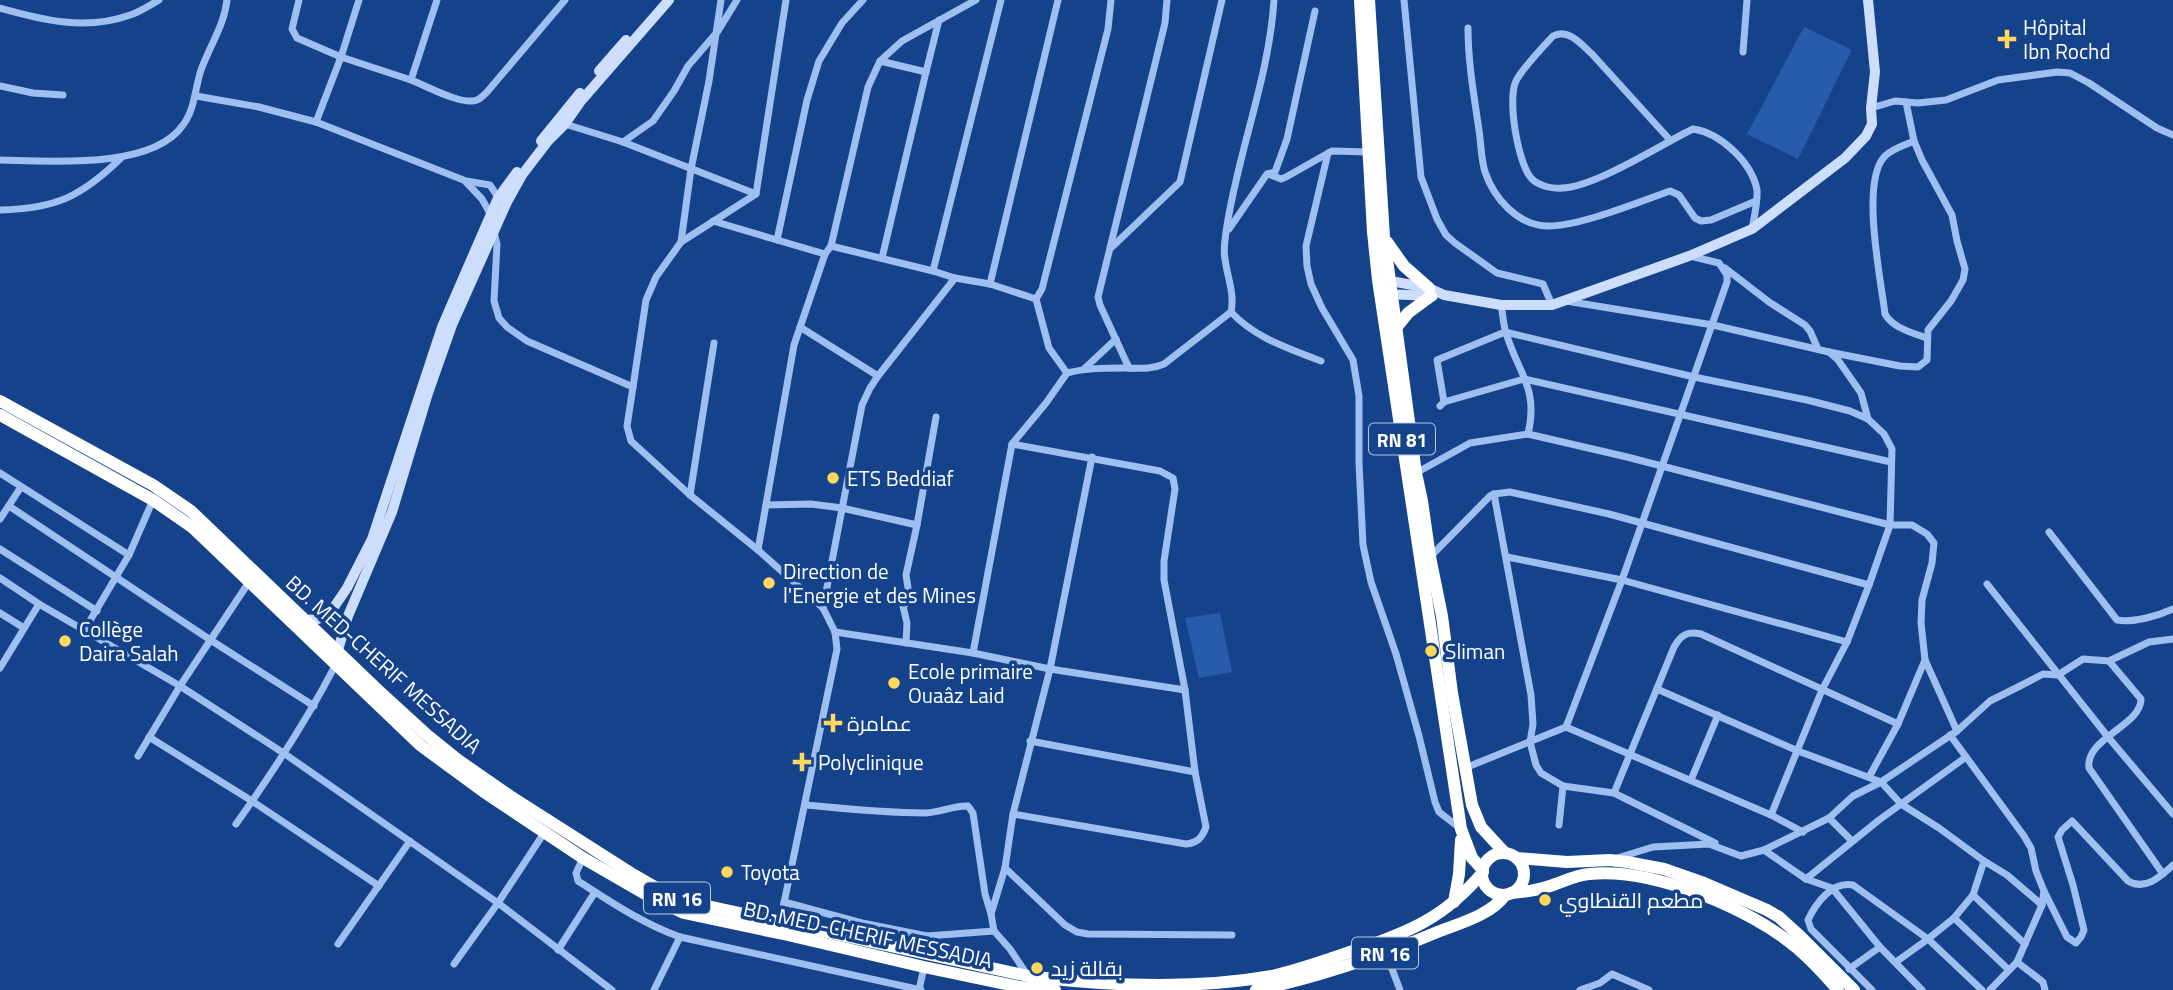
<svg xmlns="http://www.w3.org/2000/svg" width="2173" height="990" viewBox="0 0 2173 990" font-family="'Titillium Web',Cairo,sans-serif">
<rect width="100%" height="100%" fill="#15438b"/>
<!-- green -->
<g fill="#285caa">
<polygon points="1804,27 1852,50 1798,159 1747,134"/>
<polygon points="1220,613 1232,672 1199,678 1185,618"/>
</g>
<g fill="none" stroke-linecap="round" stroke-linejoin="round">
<!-- street -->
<g stroke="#9ebfef" stroke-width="7">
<polyline points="299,0 292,29 297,38 341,57 411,80"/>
<polyline points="359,0 341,57 316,122 466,181 490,185 499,199"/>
<path d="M437 0 411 80C427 86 462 106 477 100 480 99 485 94 487 92L565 0"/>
<polyline points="1404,0 1421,177 1437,219 1446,235 1455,243 1497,273 1543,284 1552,305"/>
<path d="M0 8C43 20 86 31 130 15 140 12 150 5 159 0"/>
<path d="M1468 28C1468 62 1474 96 1479 130 1481 143 1481 159 1485 172 1494 198 1517 225 1547 226 1578 227 1639 202 1670 191L1679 195 1695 218 1701 221 1711 220 1756 201"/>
<polyline points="1743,52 1747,0"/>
<polyline points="880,61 926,72 882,258"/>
<polyline points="926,72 939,20"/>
<polyline points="0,86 33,93 63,95"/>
<polyline points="196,96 259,107 316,122"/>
<polyline points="1871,108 1895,101 1918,103 1946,100 1998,80 2057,72 2070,73 2089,83 2157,128 2173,135"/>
<polyline points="565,124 623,142 756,194"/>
<path d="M1670 140 1592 54C1581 44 1568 28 1553 36 1544 46 1521 70 1516 81 1507 99 1518 165 1532 179 1539 186 1552 189 1562 188 1595 187 1660 145 1693 129 1721 133 1752 163 1757 190 1758 202 1754 217 1752 229"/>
<path d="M1914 141C1905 145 1892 149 1885 156 1860 181 1881 280 1885 314 1893 328 1911 332 1926 338"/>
<polyline points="623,142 653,121 674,91 688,66 718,31 737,0"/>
<polyline points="1328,153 1306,246 1307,266 1311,284 1322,308 1353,360 1359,396 1359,463 1363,545 1371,582 1396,654 1419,736 1435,802 1439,812 1461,829"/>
<path d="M0 160C49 161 152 170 183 125 195 109 195 88 201 70 210 45 224 26 227 0"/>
<polyline points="1268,174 1281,179 1286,177 1332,151 1369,152"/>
<polyline points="466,182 482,199 492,217"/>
<path d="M0 210C56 209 82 196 121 158"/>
<polyline points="713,221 777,240 807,100 819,61 842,23 863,0"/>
<polyline points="1229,229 1267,174 1275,172 1287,139 1315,11"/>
<polyline points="494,232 497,244 494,301 499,318 507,327 527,341 633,387 627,426 631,441 690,495 758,550 823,608 835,632 837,649 780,922"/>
<polyline points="777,240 825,254"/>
<polyline points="681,242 756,194 786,0"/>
<polyline points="1112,247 1180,182 1222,0"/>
<polyline points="1725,268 1769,302 1805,325 1810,331 1818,349"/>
<polyline points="933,271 831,246 868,87 880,61 902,41 976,0"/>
<polyline points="955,278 933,271 1001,0"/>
<polyline points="990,284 1058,0"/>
<polyline points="1036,299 1042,289 1108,29 1111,0"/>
<polyline points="1566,301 1713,325 1829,352 1838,360 1861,393 1868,419"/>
<path d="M1501 305C1503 314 1503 324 1506 333 1518 373 1539 388 1528 434"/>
<path d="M1231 312C1255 338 1288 348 1321 361"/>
<polyline points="800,327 878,376"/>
<polyline points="1829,352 1900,366 1918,367 1927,360 1928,330 1951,301 1963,280 1965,269 1957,241 1952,215 1922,160 1914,141 1906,102"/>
<polyline points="1085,368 1116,339"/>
<polyline points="1129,368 1100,305 1098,297 1165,23 1167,0"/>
<polyline points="633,387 646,300 656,277 681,242 691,169 709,81 721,0"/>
<polyline points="1444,402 1437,360 1505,332 1694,377 1807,400 1850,411 1868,419 1884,434 1892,449 1890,525 1869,585 1847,642 1822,690 1771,815"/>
<polyline points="1440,406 1444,402 1524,379 1891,462"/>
<path d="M1012 444 1160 471 1173 478 1175 489 1164 561V580L1185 690 1195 772 1206 827C1202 838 1197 843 1186 844L1013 814"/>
<polyline points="0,473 129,555"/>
<polyline points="1416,473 1470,443 1528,434 1627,457 1890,525 1912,525 1927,534 1934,543 1932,563 1922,600 1921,623 1925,660 1957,731"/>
<polyline points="1494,494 1531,695 1533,724 1530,742 1536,765 1541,773 1563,786 1559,825"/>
<polyline points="690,495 714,343"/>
<polyline points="766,505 811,504 842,508 917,525"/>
<polyline points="9,506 212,641 314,706"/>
<polyline points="0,519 21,487"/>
<path d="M2049 532 2117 620C2133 623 2158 616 2173 609"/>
<polyline points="0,549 97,611"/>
<polyline points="758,550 794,345 825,254 831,246"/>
<polyline points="1430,557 1490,496 1494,494 1510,492 1609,514 1869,585"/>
<polyline points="1507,557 1622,580 1847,642"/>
<polyline points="0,578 39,604 180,686 285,754 498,903 612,990"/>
<polyline points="1987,584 2108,737 2173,814"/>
<polyline points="823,608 862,405 870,388 878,376 955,278 990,284 1036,299 1049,348 1067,373"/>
<polyline points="0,613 24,628"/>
<polyline points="85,629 129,555 153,500"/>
<polyline points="835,632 973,653"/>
<polyline points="906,643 907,623 903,606 910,600 906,575 917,525 936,417"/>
<path d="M2109 661 2141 699C2141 726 2085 738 2089 768L2163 874"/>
<polyline points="0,668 39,604"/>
<path d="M1657 689 1798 751 1881 782 1901 804 1939 828 1984 861 1973 895 1954 918 1928 939 1853 885C1832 881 1816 903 1808 920L1811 929 1872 990"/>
<path d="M1185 690 1050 669 973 653 1012 444 1046 403 1067 373C1086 368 1104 368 1124 368 1139 368 1150 370 1164 364L1231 312C1235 294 1227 276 1225 259 1223 250 1225 240 1226 232 1237 154 1269 79 1274 0"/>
<polyline points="1566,727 1771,815 1803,832"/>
<polyline points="1950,735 2024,836 2031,848 2036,871 2044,891 2042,905 2017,962 1990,990"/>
<polyline points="149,737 252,801 379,886"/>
<polyline points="1030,741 1195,772"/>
<polyline points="138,756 180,686 249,582"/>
<polyline points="1465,768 1566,727 1622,580 1727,282 1727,275 1719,263 1690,256"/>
<polyline points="1869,777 1898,724 1925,660"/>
<polyline points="1691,780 1718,715"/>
<polyline points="1563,786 1614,793 1715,843"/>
<path d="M1614 793 1674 647C1681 635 1687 631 1701 634L1898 724"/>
<path d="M806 805C846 809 885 813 926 813 940 812 957 805 968 806L973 813 985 894 991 914"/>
<polyline points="1829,818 1852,841"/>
<path d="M236 824C273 772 307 720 336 664"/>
<polyline points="1764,850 1806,879 1832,888 1880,947 1922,990"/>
<path d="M583 858 576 873 578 881C611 902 643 924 680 937L921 990"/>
<polyline points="1614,859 1653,847 1709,844 1741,856 1764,850 1829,818 1853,796 1881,782 1957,731 1990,701 2020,686 2043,674 2058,675 2083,659 2109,661 2149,642 2173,639"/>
<polyline points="1984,861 2007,875 2042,905"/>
<polyline points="1005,868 1065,925 1077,932 1088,934 1232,935"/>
<polyline points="1806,879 1879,820 1966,757"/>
<path d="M2044 891 2067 937 2076 943 2081 937 2084 930 2073 885 2058 837 2062 830 2072 821 2128 881C2145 891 2160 877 2173 865"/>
<polyline points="1973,895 2025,944"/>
<polyline points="784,902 862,923 927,936 926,955"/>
<polyline points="1954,918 2009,970"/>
<polyline points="927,936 994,931"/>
<polyline points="338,944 410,841"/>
<polyline points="558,950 595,892"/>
<polyline points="1386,953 1400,990"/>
<polyline points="1896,962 1928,939 1982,990"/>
<polyline points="2017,962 2043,982 2045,990"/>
<polyline points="454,964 498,903 544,833"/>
<polyline points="1849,969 1880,947"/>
<polyline points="1028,976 1010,949 994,931 991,914 1005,868 1013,814 1050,669 1092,457"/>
<polyline points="654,990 680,937"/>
<polyline points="919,990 924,967"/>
<polyline points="1580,990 1600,983 1612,974 1649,990"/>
</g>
<!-- secondary -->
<g stroke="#ccdefb" stroke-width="10">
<polyline points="599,71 626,40"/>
<polyline points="541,141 580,93"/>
<polyline points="1385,280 1429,288 1444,295 1501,305 1552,305 1689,256 1752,229 1845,158 1866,136 1872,124 1871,108 1875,72 1868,0"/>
<polyline points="1385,294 1433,296"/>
<polyline points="305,620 318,619 332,610 347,588 372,539 442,327 498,198 517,172"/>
<polyline points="338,650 348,616 392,512 428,393 452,325 507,202 522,175 548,141 565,124 581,101 669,0"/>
</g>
<!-- highway -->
<g stroke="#fff" stroke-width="12">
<polyline points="1360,0 1373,232 1378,280 1461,829 1472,858 1483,870"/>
<polyline points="1369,0 1384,237 1416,473 1422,501 1430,557 1442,616 1452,693 1472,805 1481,827 1505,853"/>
<polyline points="1387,242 1404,266 1429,288"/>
<polyline points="1396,328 1408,313 1431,296"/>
<path d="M0 401 153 485 191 511 379 691 427 735 458 760 510 796 634 875 667 894 689 902 1028 976C1107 986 1193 990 1272 976 1299 970 1326 960 1353 951 1407 933 1445 918 1483 872"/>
<polyline points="0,415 153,500 192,527 420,745 484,792 583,858 654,899 684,913 788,935 924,967 1020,987 1055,990"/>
<circle cx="1503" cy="874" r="21"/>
<polyline points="1517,858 1567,862 1610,860 1627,862 1664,869 1704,883 1767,910 1779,917 1801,937 1854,990"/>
<path d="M1511 893C1526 892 1539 890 1553 885 1565 881 1576 875 1589 874 1651 867 1750 908 1797 948 1812 961 1825 975 1838 990"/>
<polyline points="1454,902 1459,874 1461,840"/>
<path d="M1256 990C1320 977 1380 956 1440 931 1461 923 1492 914 1505 895"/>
</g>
</g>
<!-- markers -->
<g fill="#ffd75c" stroke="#15438b" stroke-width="2.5">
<path d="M2003.5 28.5h7v7h7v7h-7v7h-7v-7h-7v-7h7z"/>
<circle cx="833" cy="478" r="7"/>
<circle cx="769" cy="583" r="7"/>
<circle cx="65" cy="641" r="7"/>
<circle cx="1431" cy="651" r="7"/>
<circle cx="894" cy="683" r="7"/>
<path d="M829.5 712.5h7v7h7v7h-7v7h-7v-7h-7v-7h7z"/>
<path d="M798.5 751.5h7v7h7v7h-7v7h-7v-7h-7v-7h7z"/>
<circle cx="727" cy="872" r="7"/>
<circle cx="1545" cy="900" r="7"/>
<circle cx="1037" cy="968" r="7"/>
</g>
<g text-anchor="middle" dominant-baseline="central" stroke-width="7" stroke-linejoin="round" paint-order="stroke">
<!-- shield labels -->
<g fill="#15438b" stroke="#b9c7dc" stroke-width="2">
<rect x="1369" y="423.5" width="66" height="31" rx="5"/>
<rect x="644" y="882.5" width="66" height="31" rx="5"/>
<rect x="1352" y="937.5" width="66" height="31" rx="5"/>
</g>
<g font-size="19" font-weight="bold" fill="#fff">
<text x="1402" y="439">RN 81</text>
<text x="677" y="898">RN 16</text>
<text x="1385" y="953">RN 16</text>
</g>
<!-- poi labels -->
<g font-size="21" fill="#fff" stroke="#15438b" text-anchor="start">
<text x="2023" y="27">Hôpital<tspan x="2023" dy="24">Ibn Rochd</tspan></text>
<text x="847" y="478">ETS Beddiaf</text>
<text x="783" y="571">Direction de<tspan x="783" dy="24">l'Energie et des Mines</tspan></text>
<text x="79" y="629">Collège<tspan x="79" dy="24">Daira Salah</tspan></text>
<text x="1445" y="651">Sliman</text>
<text x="908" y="671">Ecole primaire<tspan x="908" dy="24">Ouaâz Laid</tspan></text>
<text x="847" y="723">عمامرة</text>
<text x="818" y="762">Polyclinique</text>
<text x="741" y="872">Toyota</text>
<text x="1559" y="900">مطعم القنطاوي</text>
<text x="1051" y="968">بقالة زيد</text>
</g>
<!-- street labels -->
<g font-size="21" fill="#fff" stroke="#15438b">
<text transform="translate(384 664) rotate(42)">BD. MED-CHERIF MESSADIA</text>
<text transform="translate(868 934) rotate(12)">BD. MED-CHERIF MESSADIA</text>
</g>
</g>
</svg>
